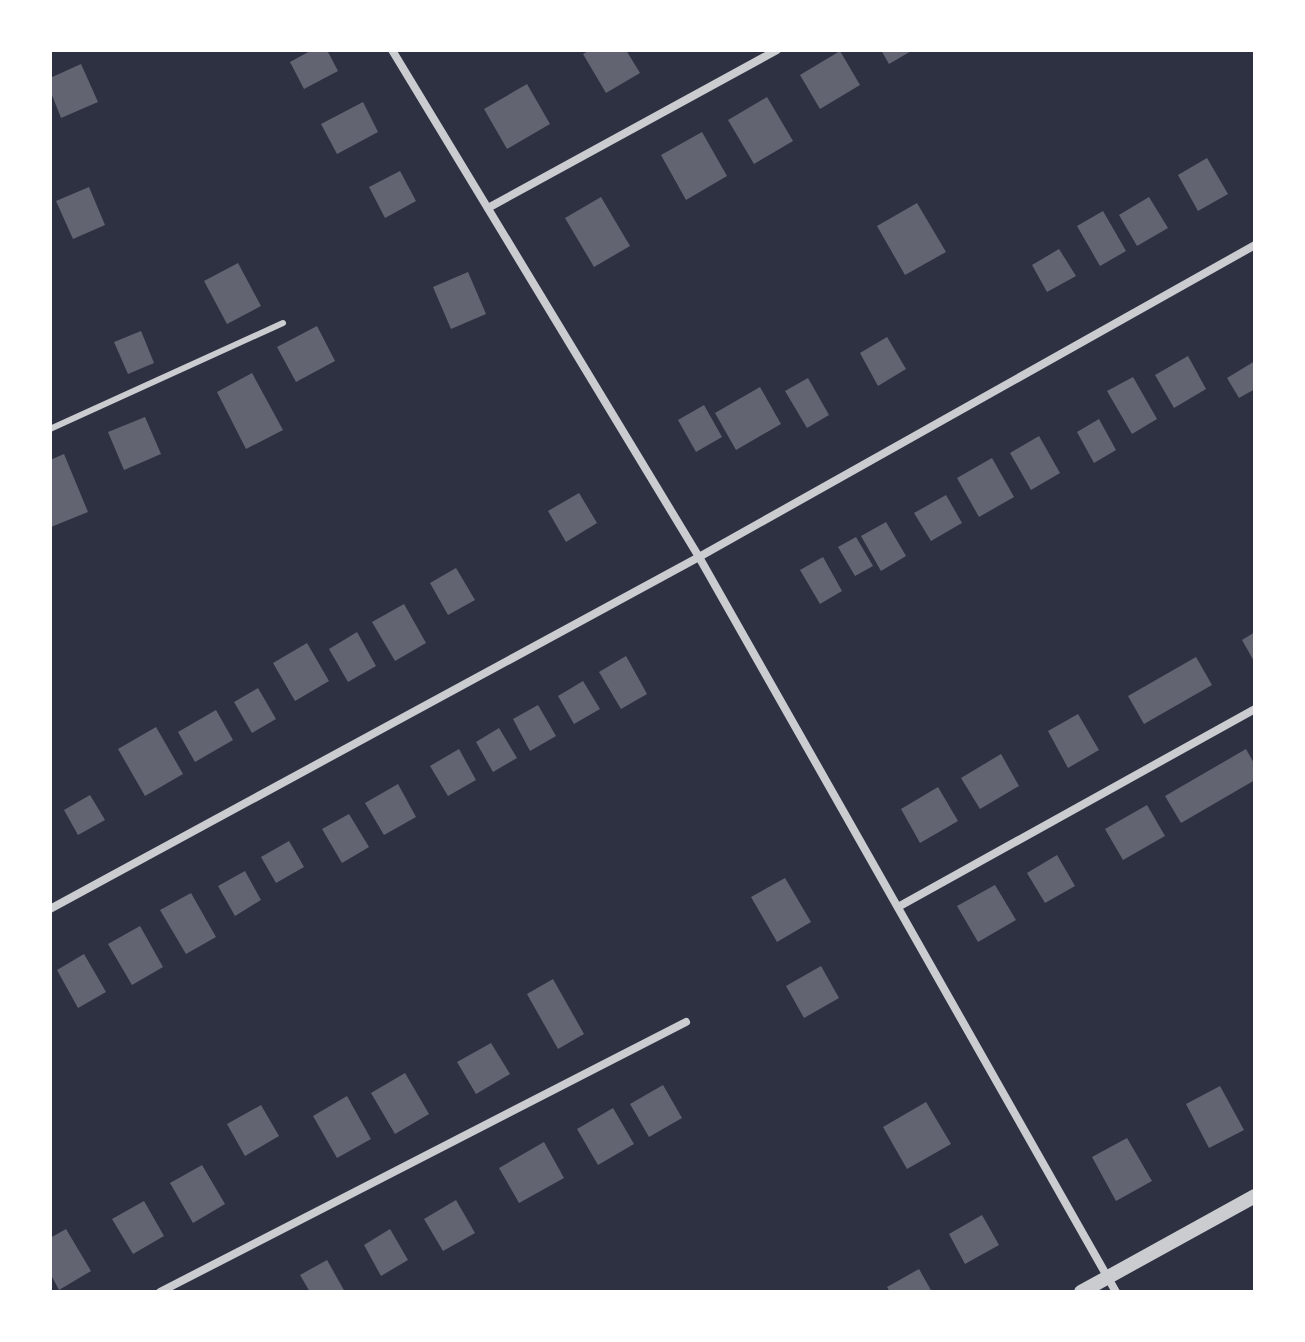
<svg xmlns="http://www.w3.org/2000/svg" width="1305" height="1342" viewBox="0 0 1305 1342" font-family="Overpass,sans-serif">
<rect width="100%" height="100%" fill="#2d3142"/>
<!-- building -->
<g fill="#626471">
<polygon points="312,50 327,50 338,71 304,89 290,62"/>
<polygon points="590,50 626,50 640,73 606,93 583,54"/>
<polygon points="881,50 913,50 889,64"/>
<polygon points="840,51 860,85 820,109 800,75"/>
<polygon points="81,64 98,102 61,118 50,90 50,78"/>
<polygon points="527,84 550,124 507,149 484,109"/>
<polygon points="767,97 793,141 754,164 728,120"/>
<polygon points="363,102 378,132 337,154 321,124"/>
<polygon points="702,132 727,176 686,200 661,155"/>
<polygon points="1207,158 1228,194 1198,211 1178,175"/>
<polygon points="400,171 416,201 385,218 369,187"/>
<polygon points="89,187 105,225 73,239 56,201"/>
<polygon points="601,197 630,246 594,267 565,218"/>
<polygon points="1149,197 1168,228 1137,246 1119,215"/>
<polygon points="917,203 946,252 905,275 877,226"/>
<polygon points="1103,211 1126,251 1100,266 1077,226"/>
<polygon points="1059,249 1076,276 1047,292 1032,265"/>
<polygon points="238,263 261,306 227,324 204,281"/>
<polygon points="468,272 486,314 451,329 433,287"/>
<polygon points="317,326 335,361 296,382 277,347"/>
<polygon points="141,331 154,363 128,374 114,342"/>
<polygon points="887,337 906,369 878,386 860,353"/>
<polygon points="1188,356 1206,389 1174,408 1155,375"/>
<polygon points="1255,361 1255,389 1239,398 1227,378"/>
<polygon points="252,373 283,430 246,449 217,392"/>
<polygon points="1133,377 1157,419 1132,434 1107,391"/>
<polygon points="808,378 829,415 807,428 785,391"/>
<polygon points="760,387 781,424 736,450 715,413"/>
<polygon points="704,405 722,437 696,452 678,420"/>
<polygon points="145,417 161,454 124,470 108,432"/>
<polygon points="1099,419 1116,450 1094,463 1077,432"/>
<polygon points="1039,436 1060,473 1031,490 1010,453"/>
<polygon points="64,454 88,512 51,527 50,460"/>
<polygon points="992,458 1014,497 979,517 957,478"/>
<polygon points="579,493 597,523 566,542 548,511"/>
<polygon points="946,495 962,523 931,541 914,513"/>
<polygon points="886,522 906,556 881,571 861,536"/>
<polygon points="856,537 873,566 855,576 838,547"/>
<polygon points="823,557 842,591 820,604 800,570"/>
<polygon points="456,568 475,600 448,615 430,583"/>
<polygon points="404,604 426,643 395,661 372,622"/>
<polygon points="357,632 376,666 348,682 329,649"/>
<polygon points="1255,632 1255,663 1242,640"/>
<polygon points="307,643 329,681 295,701 273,663"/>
<polygon points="626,656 647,694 621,709 599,672"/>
<polygon points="1196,657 1212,685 1144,724 1128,696"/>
<polygon points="583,681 600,709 574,724 558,696"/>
<polygon points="258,688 276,719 252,733 234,702"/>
<polygon points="538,705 556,736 530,751 513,719"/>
<polygon points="216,710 233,740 195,762 178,732"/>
<polygon points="1078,714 1099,750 1068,768 1048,731"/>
<polygon points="156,727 183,774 145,796 118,749"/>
<polygon points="499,728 517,758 493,772 476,742"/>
<polygon points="459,749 476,780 448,796 430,766"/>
<polygon points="1246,749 1255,765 1255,780 1181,823 1165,796"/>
<polygon points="1001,754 1019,786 980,809 961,778"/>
<polygon points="398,784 416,817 384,835 365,803"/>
<polygon points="938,787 958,821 920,843 901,809"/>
<polygon points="90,795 105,820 78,835 64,810"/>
<polygon points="1147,805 1165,836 1123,860 1105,829"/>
<polygon points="349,814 369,847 342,863 322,829"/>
<polygon points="289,841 304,867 276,883 261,857"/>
<polygon points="1057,855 1075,886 1045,903 1027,873"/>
<polygon points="245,871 261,900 235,916 218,886"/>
<polygon points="785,878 811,922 777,942 751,897"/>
<polygon points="995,885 1016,920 978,942 957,906"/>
<polygon points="191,893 216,937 186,954 160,910"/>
<polygon points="140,926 163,967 132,985 108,944"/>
<polygon points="84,954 106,992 78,1008 57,970"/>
<polygon points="821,966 839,998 804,1018 786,986"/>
<polygon points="553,979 584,1034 558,1049 527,994"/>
<polygon points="491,1043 510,1074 476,1094 457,1062"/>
<polygon points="405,1073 429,1114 395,1134 371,1093"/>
<polygon points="663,1085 682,1118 649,1137 630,1104"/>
<polygon points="1220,1086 1244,1130 1209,1148 1186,1104"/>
<polygon points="347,1096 371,1139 337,1158 313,1116"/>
<polygon points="926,1102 951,1144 907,1169 883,1127"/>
<polygon points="261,1105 279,1136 245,1156 227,1124"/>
<polygon points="613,1108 634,1144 598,1165 577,1129"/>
<polygon points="1127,1138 1152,1181 1116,1201 1092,1157"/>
<polygon points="544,1142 564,1178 519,1203 499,1168"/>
<polygon points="202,1165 225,1204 193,1223 170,1183"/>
<polygon points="456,1200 475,1233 443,1251 424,1219"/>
<polygon points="144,1201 164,1236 133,1254 112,1219"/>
<polygon points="982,1215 999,1245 965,1264 949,1234"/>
<polygon points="66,1229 91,1271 59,1290 50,1273 50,1238"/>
<polygon points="390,1229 408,1260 381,1276 364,1245"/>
<polygon points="327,1260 345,1292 310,1292 300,1275"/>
<polygon points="919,1269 932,1292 890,1292 887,1287"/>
</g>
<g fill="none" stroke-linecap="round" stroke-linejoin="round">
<!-- service -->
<polyline stroke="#caccd0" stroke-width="6" points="50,429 283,323"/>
<!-- minor -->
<g stroke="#caccd0" stroke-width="8">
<polyline points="392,50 699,557 1116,1292"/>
<polyline points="488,208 777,50"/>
<polyline points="898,907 1255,709"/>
<polyline points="50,909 699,557 1255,245"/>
<polyline points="160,1292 686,1022"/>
</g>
<!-- tertiary -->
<polyline stroke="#caccd0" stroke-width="14" points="1081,1292 1255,1196"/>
</g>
<!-- border -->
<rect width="1305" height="1342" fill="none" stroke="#ffffff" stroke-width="104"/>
</svg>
